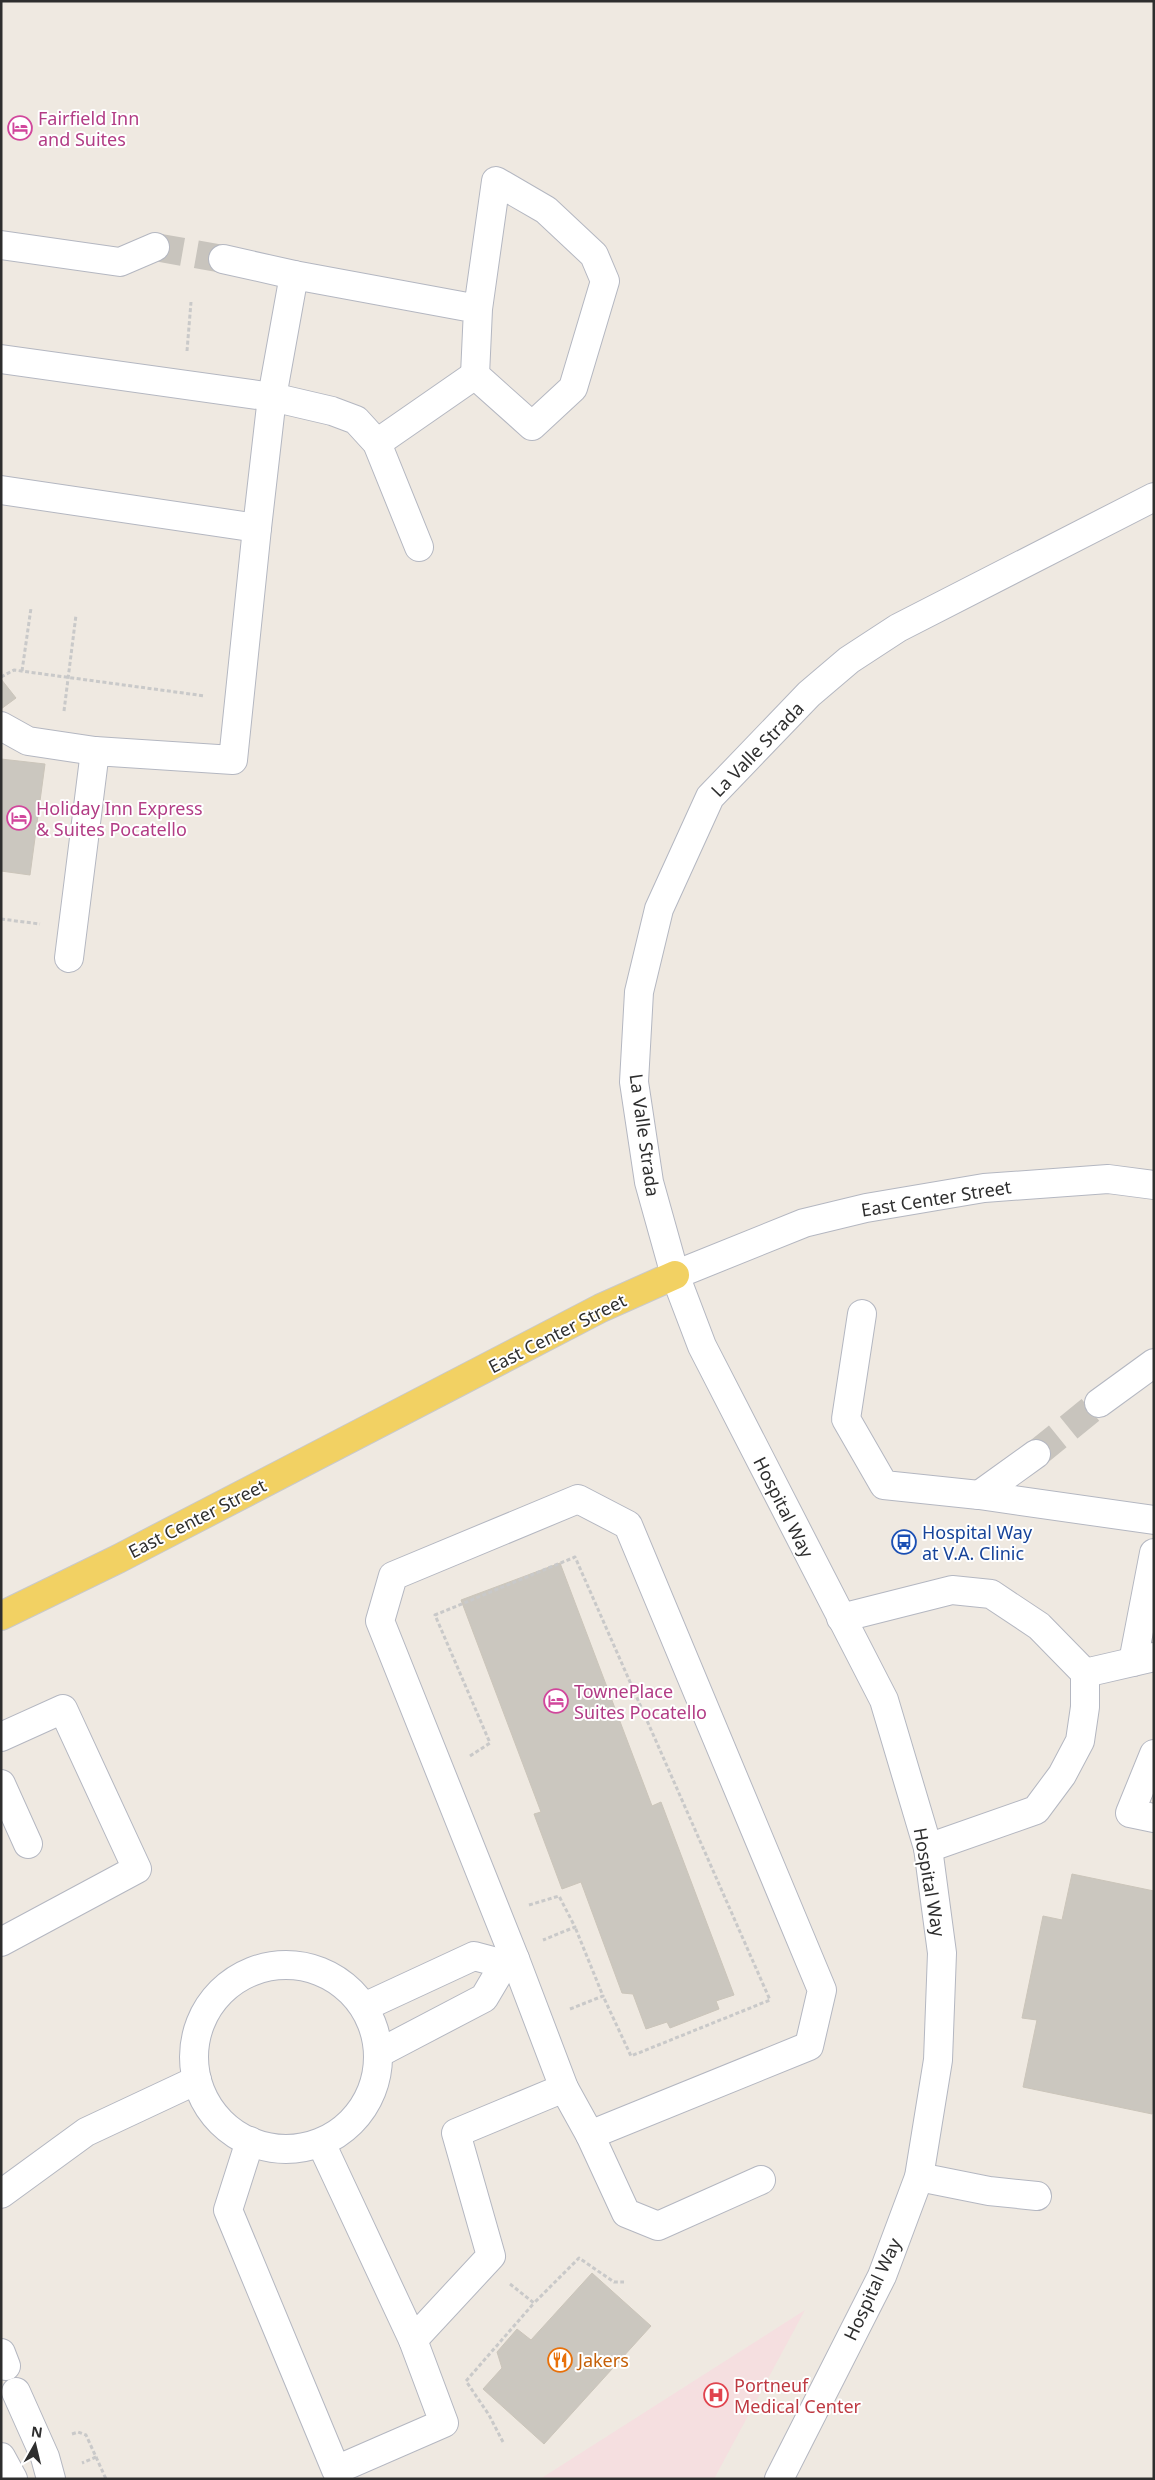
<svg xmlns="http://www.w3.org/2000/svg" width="1155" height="2480" viewBox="0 0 1155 2480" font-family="'Noto Sans',sans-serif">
<rect width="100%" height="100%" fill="#efe9e1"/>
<!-- medical -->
<polygon fill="#f5dfe0" points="805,2310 714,2479 540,2479"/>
<!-- building -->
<g fill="#cbc7bf" stroke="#cbc5ba">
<polygon points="1,679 16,698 1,709"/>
<polygon points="1,759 45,764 30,875 1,871"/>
<polygon points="560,1563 652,1806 661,1802 734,1995 716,2001 719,2009 670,2028 667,2022 646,2029 633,1994 622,1993 581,1882 562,1889 534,1814 541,1812 461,1600"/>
<polygon points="1072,1874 1154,1891 1152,2114 1023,2087 1037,2020 1022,2018 1043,1916 1062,1920"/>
<polygon points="592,2273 651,2326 544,2444 483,2389 502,2368 497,2352 517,2329 531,2340"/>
</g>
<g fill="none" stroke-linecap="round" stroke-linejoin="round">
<!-- minor-tunnel -->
<g stroke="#c8c4bd" stroke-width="28" stroke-dasharray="28 14" stroke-linecap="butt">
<polyline points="155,247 223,259"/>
<polyline points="1036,1454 1099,1403"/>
</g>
<!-- minor casing -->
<g stroke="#b4b7c1" stroke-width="30">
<g id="minor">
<polyline points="1,245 120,262 155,247"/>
<polyline points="223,259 294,275"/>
<polyline points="1,359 272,397 332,411 356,420 377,443 419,547"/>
<polyline points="377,443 475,375"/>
<polyline points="1,490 257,528 272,397 294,275 478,309 496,181 546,210 594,255 605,281 573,388 532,426 475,375 478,309"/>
<polyline points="1,726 28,741 95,751"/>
<polyline points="69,958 95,751 233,760 257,528"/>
<polyline points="675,1275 804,1223 866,1208 984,1188 1108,1179 1154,1185"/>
<polyline points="862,1314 846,1419 884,1485 979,1495"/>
<polyline points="1099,1403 1154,1363"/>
<polyline points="1036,1454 979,1495 1154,1520"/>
<polygon points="578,1499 628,1525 822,1990 809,2046 590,2135 564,2088 515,1959 380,1621 393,1576"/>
<polyline points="841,1618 952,1590 991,1594 1039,1626 1085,1673 1154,1657"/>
<polyline points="1133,1662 1154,1553"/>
<polyline points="1,1737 63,1709 137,1869 1,1942"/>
<polyline points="1154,1754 1130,1813 1154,1818"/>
<polyline points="1,1784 28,1844"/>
<polyline points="928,1848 1036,1810 1062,1775 1080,1741 1085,1707 1085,1673"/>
<circle cx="286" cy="2057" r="92"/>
<polyline points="364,2007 474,1956 504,1964"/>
<polyline points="379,2053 484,1998 504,1964 515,1959"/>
<polyline points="590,2135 626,2213 658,2226 761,2180"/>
<polyline points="250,2141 228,2210 336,2470 444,2423 413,2340 321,2143"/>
<polyline points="919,2177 989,2191 1037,2196"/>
<polyline points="1,2194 86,2132 197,2080"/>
<polyline points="413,2340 491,2256 456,2133 564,2088"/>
<polyline points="1,2353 6,2366"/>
<polyline points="16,2392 45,2457 51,2479"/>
<polyline points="1,2457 13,2479"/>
<polyline points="779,2479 882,2276 919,2177 938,2060 942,1953 928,1848 884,1700 702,1346 675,1275 649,1182 634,1082 639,992 659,909 710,797 809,694 849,660 898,628 1154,497"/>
</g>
</g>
<!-- major casing -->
<g stroke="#c9c9c9" stroke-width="30">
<polyline id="major" points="1,1616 118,1559 601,1308 675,1275"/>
</g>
<!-- path -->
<g stroke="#c9c9c9" stroke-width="3" stroke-dasharray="4 2.5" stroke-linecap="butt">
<polyline points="187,351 191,302"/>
<polyline points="22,671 31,608"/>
<polyline points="1,677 14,670 205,696"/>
<polyline points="64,711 76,615"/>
<polyline points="1,919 40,924"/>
<polyline points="470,1756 490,1743 435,1615 575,1557 770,2000 631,2056 603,1996"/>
<polyline points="529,1905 559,1896 575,1927 543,1940"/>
<polyline points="570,2009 603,1996 575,1927"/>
<polyline points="510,2284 534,2303 579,2258 614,2282 624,2282"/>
<polyline points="72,2434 78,2432 86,2435 96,2457 82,2463"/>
<polyline points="503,2442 489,2415 466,2381 534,2303"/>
<polyline points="96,2457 106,2479"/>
</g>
<!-- minor -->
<use href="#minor" stroke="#fff" stroke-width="28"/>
<!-- major -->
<use href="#major" stroke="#f2d163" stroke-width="28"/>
</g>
<!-- icons -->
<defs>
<g id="hotel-ring" transform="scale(1.25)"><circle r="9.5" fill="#fff" stroke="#d1479c" stroke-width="1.5"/><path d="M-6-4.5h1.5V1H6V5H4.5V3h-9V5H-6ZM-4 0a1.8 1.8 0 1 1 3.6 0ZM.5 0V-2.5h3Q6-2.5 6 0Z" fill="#d1479c"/></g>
<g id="bus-ring" transform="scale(1.25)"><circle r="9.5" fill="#fff" stroke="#1a4fb4" stroke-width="1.5"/><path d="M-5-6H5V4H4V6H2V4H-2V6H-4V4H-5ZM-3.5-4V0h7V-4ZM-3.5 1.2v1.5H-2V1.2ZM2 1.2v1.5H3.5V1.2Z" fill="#1a4fb4"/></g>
<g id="restaurant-ring" transform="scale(1.25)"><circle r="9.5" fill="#fff" stroke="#e8710a" stroke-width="1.5"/><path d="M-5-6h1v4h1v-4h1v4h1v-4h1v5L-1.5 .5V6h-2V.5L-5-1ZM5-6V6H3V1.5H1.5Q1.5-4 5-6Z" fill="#e8710a"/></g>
<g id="hospital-ring" transform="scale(1.25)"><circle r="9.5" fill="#fff" stroke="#e0444e" stroke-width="1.5"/><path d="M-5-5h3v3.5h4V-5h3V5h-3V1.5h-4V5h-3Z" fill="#e0444e"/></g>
</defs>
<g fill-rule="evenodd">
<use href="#hotel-ring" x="20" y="128"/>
<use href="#hotel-ring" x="19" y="818"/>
<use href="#bus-ring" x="904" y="1542"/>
<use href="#hotel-ring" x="556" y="1701"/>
<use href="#restaurant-ring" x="560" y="2360"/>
<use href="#hospital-ring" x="716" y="2395"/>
</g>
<g text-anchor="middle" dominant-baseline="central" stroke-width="4" stroke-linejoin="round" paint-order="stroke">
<!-- hotel labels -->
<g font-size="18" fill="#b23c85" stroke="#fff" text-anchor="start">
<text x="38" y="118">Fairfield Inn<tspan x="38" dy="21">and Suites</tspan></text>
<text x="36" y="808">Holiday Inn Express<tspan x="36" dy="21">&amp; Suites Pocatello</tspan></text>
<text x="574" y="1691">TownePlace<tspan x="574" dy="21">Suites Pocatello</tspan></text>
</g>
<!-- street labels -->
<g font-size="18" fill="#2e2e2e" stroke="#fff">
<text transform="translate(757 749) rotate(-46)">La Valle Strada</text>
<text transform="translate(645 1135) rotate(82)">La Valle Strada</text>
<text transform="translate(936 1198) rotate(-9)">East Center Street</text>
<text transform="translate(557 1333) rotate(-27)">East Center Street</text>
<text transform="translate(784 1507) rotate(63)">Hospital Way</text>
<text transform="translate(197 1518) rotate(-27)">East Center Street</text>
<text transform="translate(930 1882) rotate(80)">Hospital Way</text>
<text transform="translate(872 2289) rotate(-65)">Hospital Way</text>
</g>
<!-- transit labels -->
<g font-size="18" fill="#164399" stroke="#fff" text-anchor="start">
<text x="922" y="1532">Hospital Way<tspan x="922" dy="21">at V.A. Clinic</tspan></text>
</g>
<!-- food labels -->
<g font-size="18" fill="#c56008" stroke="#fff" text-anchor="start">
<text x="578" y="2360">Jakers</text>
</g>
<!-- health labels -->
<g font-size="18" fill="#be3a42" stroke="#fff" text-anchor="start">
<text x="734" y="2385">Portneuf<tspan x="734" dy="21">Medical Center</tspan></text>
</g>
</g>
<!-- border -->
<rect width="1155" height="2480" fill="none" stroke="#2e2e2e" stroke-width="5"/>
<!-- north arrow -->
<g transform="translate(35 2445) rotate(8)" stroke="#ffffff" stroke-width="4" paint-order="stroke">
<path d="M0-4L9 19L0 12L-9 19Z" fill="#2e2e2e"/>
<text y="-8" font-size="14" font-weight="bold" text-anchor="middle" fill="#2e2e2e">N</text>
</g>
</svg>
